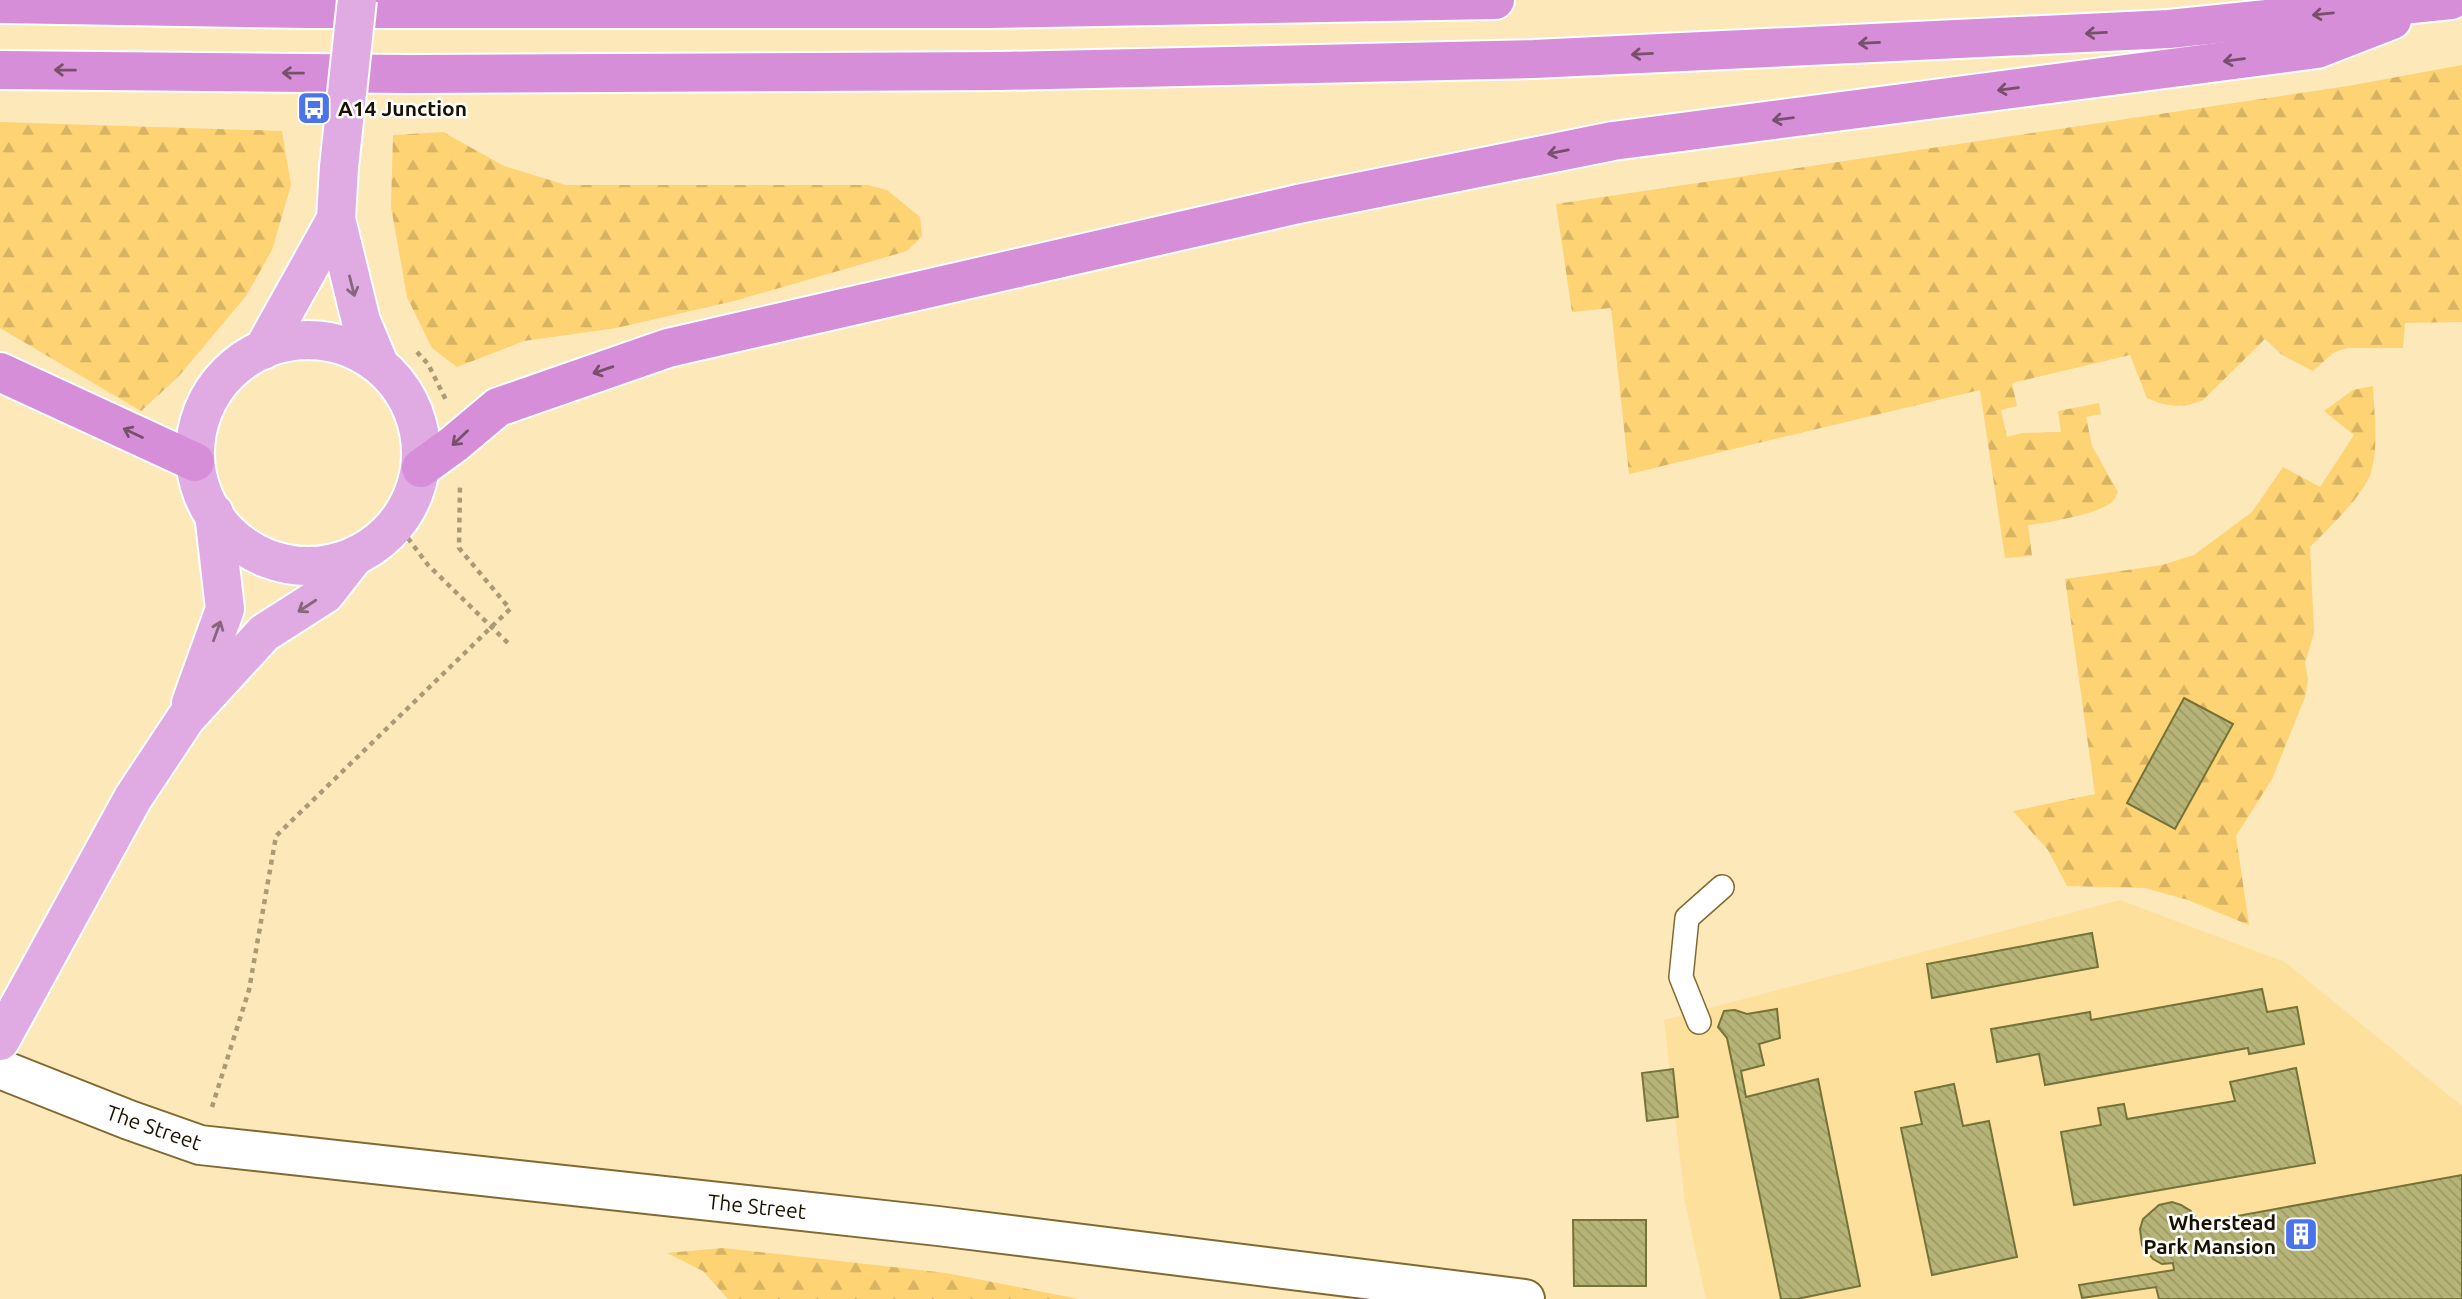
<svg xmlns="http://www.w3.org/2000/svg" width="2462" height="1299" viewBox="0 0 2462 1299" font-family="Ubuntu,sans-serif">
<defs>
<pattern id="forest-firs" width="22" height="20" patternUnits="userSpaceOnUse" patternTransform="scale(1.75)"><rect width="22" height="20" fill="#fdd373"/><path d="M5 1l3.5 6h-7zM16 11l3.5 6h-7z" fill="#d8b462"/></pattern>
<pattern id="building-back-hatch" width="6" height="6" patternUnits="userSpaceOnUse" patternTransform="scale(1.75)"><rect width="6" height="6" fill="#b7b478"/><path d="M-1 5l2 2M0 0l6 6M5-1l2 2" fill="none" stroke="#9d9a66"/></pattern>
</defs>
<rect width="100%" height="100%" fill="#fde8ba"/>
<!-- built -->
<polygon fill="#fee09d" points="2120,900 2285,962 2462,1106 2462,1299 1706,1299 1685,1202 1664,1020"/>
<!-- forest -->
<g fill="url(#forest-firs)">
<path d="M2462 65V322L2405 323 2403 348H2347L2333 353 2313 371 2282 355 2265 339 2203 400C2183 409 2167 407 2147 398L2130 355 2012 383 2017 406 2001 410 2007 437 2022 433 2061 432 2058 411 2099 403 2101 414 2086 417 2092 446 2118 492C2116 495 2115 499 2112 502 2098 514 2047 523 2028 525L2032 556 2005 558 1980 390 1629 474 1611 308 1572 312 1556 204 2348 86Z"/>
<polygon points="0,122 282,131 291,185 272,250 246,296 178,377 141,411 0,328"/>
<polygon points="443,132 504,166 566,185 868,185 887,190 920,217 922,236 907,251 734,301 616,328 524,341 457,367 432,348 407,297 391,207 393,135"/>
<path d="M2373 386C2374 413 2379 445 2371 472 2365 494 2327 530 2310 547L2314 633 2305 663 2308 679 2305 697 2272 779 2236 836 2249 925 2188 900 2145 888 2067 886 2048 850 2013 811 2095 794 2065 579 2162 565 2194 555 2252 512 2283 467 2320 487 2354 435 2324 411 2353 390Z"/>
<polygon points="723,1248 946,1273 1079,1299 728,1299 703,1271 667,1253"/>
</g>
<!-- building -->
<g fill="url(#building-back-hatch)" stroke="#767338" stroke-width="2">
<polygon points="2184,698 2233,724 2175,829 2127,803"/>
<polygon points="2092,933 2098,967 1932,998 1927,964"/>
<polygon points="2262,989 2267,1012 2297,1007 2304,1044 2249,1054 2248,1048 2045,1085 2039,1054 1997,1062 1991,1029 2090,1012 2091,1020"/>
<polygon points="1777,1009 1780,1038 1759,1044 1764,1065 1741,1071 1746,1097 1818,1079 1860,1286 1797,1299 1781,1299 1727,1038 1718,1027 1724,1011 1735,1010 1747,1014"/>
<polygon points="2296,1068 2315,1163 2074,1205 2061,1132 2101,1125 2098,1108 2124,1104 2127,1119 2235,1101 2230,1082"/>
<polygon points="1673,1069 1678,1117 1647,1121 1642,1073"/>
<polygon points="1954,1084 1963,1126 1989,1121 2017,1257 1932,1275 1901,1128 1922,1124 1915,1092"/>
<polygon points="2462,1175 2462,1299 2159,1299 2156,1287 2082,1298 2079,1285 2174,1270 2173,1263 2162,1264 2153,1259 2142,1245 2140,1229 2143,1219 2159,1205 2172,1202 2181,1205 2191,1211 2199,1223"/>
<polygon points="1573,1220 1646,1220 1646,1286 1574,1286"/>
</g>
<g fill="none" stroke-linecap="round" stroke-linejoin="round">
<!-- service casing -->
<g stroke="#816930" stroke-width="26">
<polyline id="service" points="1699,1022 1681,977 1687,918 1722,887"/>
</g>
<!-- minor casing -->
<g stroke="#816930" stroke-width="42">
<polyline id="minor" points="0,1069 129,1120 200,1145 938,1226 1525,1299"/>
</g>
<!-- primary casing -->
<g stroke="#fff" stroke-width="42">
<g id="primary">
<polyline points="339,167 336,219 361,321 379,364"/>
<circle cx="308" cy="453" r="113"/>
<polyline points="263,350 336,219"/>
<polyline points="191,703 225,609 214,513"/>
<polyline points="0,1041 133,798 186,718 264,633 325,594 354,557"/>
</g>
</g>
<!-- trunk casing -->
<g stroke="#fff" stroke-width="42">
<g id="trunk">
<polyline points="0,4 308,9 990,9 1495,0"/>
<polyline points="0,70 410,74 1001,71 1534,59 2169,29 2451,0"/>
<polyline points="0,372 195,462"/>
<polyline points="421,468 454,444 498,407 668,348 1298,204 1613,141 2317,49 2392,20"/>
</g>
</g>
<!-- path -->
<g stroke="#ab9a76" stroke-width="4.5" stroke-dasharray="5 5" stroke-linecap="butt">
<polyline points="417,352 428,364 447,402"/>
<polyline points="396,522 428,565 509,644"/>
<polyline points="212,1107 249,990 276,836 510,609 459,548 460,486"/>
</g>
<!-- service -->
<use href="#service" stroke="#fff" stroke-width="23"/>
<!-- minor -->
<use href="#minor" stroke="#fff" stroke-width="38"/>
<!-- primary -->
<use href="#primary" stroke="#e0aae2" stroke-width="38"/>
<!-- trunk -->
<use href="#trunk" stroke="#d68ed8" stroke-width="38"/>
<!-- primary-bridge casing -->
<g stroke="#fff" stroke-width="42" stroke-linecap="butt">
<polyline id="primary-bridge" points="339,167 357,0"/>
</g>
<!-- primary-bridge -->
<use href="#primary-bridge" stroke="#e0aae2" stroke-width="38"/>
</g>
<!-- one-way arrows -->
<defs><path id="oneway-shaft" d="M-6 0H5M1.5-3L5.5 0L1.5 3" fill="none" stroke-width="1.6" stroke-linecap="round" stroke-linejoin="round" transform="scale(1.75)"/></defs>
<g stroke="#78506c">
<use href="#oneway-shaft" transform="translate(2323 14) rotate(174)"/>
<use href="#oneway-shaft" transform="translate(2096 33) rotate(177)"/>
<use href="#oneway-shaft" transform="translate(1869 43) rotate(177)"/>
<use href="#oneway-shaft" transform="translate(1642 54) rotate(177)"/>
<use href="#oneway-shaft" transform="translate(2234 60) rotate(173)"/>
<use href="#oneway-shaft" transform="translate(65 70) rotate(-179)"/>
<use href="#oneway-shaft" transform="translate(293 73) rotate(-179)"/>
<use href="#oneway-shaft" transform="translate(2008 89) rotate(173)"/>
<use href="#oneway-shaft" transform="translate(1783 119) rotate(173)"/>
<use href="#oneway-shaft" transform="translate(1558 152) rotate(169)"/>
<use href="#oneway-shaft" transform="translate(603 370) rotate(161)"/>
<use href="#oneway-shaft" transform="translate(133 433) rotate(-155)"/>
<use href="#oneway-shaft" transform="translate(460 438) rotate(136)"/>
</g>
<g stroke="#87657c">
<use href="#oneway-shaft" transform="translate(352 286) rotate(76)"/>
<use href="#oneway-shaft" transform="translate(307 606) rotate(147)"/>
<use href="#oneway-shaft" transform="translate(217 631) rotate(-70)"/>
</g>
<!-- icons -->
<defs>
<g id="bus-square" transform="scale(1.75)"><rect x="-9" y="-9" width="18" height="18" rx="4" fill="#4b74e8" stroke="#fff"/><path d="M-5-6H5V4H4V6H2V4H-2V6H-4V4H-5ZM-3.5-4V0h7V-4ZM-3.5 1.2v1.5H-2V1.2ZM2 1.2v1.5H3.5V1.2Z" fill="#fff"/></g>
<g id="building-square" transform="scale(1.75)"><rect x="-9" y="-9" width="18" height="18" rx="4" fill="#4b74e8" stroke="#fff"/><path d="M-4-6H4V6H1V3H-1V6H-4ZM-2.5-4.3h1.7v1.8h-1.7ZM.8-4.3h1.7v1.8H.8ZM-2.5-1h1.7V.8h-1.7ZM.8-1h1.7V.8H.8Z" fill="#fff"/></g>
</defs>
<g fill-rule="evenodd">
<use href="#bus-square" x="314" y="108"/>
<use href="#building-square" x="2301" y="1234"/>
</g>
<g text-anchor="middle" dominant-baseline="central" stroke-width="5" stroke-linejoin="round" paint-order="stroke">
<!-- poi labels -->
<g font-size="21" font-weight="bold" fill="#1b1100" stroke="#fff" text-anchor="start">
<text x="338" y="108">A14 Junction</text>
<text x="2276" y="1222" text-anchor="end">Wherstead<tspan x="2276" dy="24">Park Mansion</tspan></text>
</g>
<!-- street labels -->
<g font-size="21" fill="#1b1100" stroke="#fff">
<text transform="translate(154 1127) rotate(19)">The Street</text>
<text transform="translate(757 1206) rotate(6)">The Street</text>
</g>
</g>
</svg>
